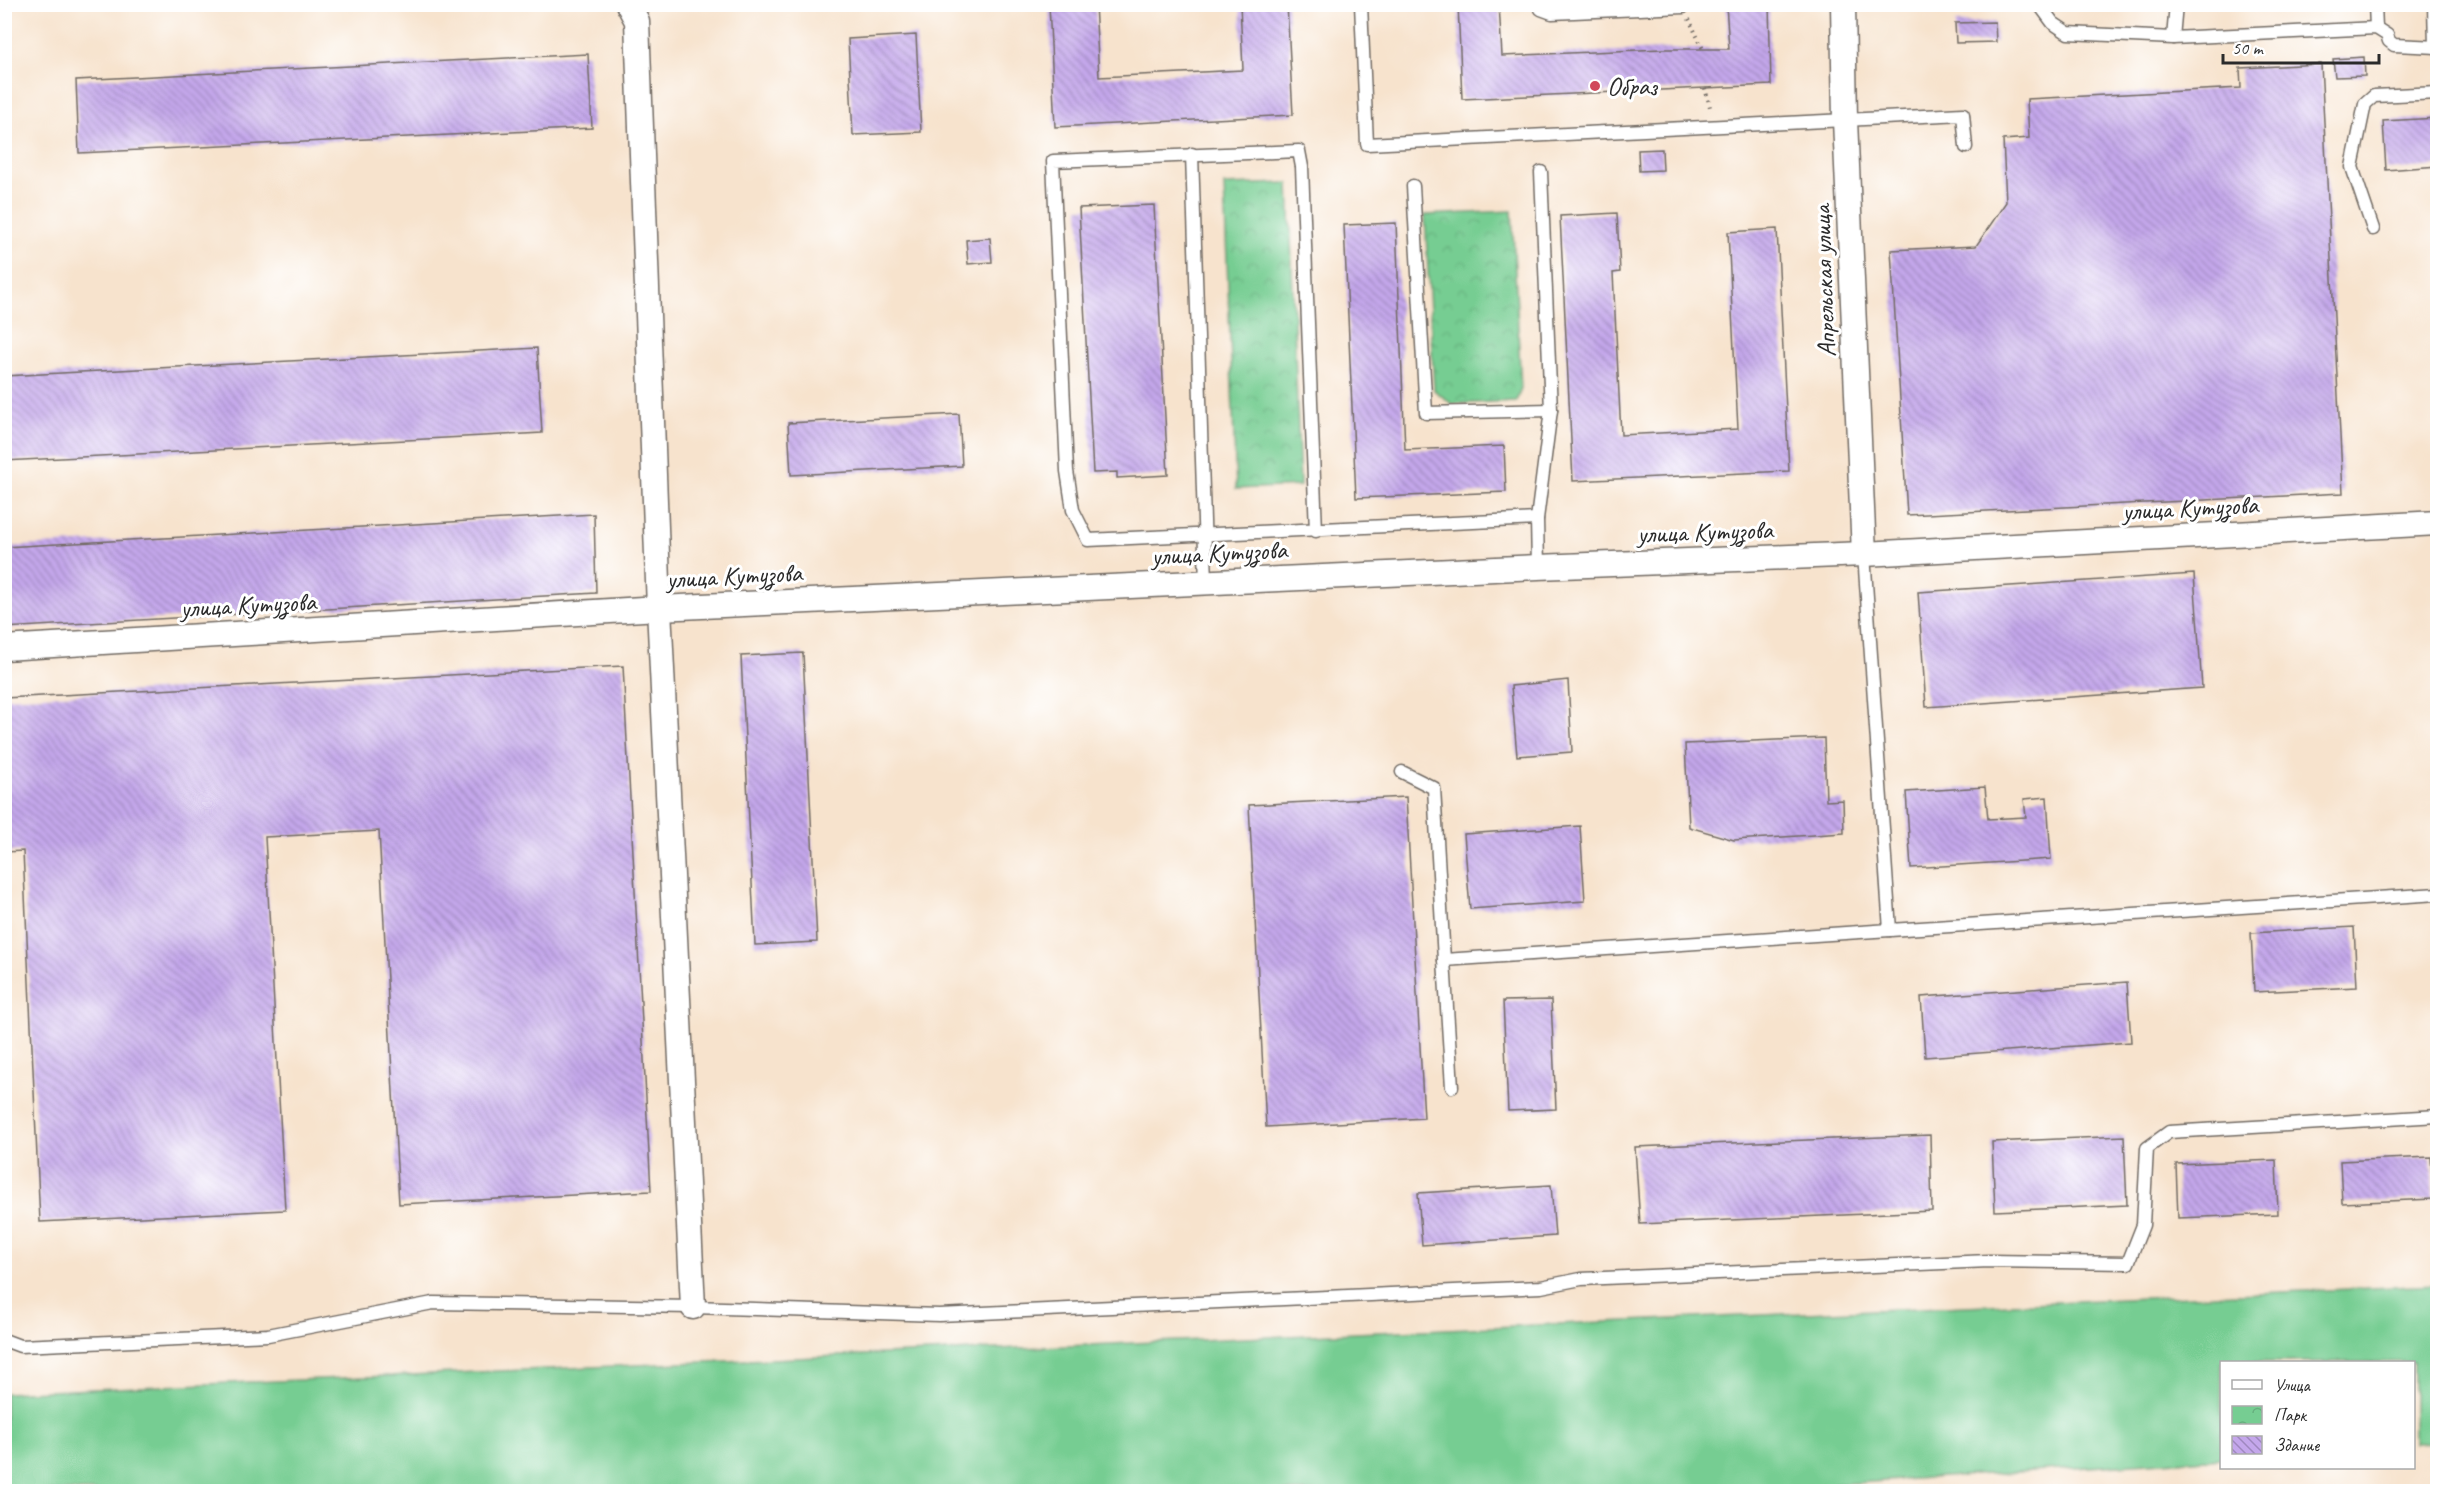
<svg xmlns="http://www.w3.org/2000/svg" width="2442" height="1496" viewBox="0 0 2442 1496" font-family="Caveat,sans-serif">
<defs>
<pattern id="park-crowns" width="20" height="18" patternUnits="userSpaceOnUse" patternTransform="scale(1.5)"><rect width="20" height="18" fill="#76cd92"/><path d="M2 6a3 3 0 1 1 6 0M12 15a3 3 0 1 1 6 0" fill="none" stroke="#66b07e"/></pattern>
<pattern id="building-back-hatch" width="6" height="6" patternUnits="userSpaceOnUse" patternTransform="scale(1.5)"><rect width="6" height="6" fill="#c4a7eb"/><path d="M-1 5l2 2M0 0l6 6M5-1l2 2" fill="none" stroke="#9f88bf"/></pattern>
</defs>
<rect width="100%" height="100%" fill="#fff"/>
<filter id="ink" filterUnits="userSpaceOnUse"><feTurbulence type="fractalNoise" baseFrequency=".0167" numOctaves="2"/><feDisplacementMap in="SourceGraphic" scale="12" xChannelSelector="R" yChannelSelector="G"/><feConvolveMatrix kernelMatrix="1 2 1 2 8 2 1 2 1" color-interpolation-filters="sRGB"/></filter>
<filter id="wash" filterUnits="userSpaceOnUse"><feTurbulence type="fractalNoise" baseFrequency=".008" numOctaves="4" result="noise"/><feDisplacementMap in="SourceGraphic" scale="24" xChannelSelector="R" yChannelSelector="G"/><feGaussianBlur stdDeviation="1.35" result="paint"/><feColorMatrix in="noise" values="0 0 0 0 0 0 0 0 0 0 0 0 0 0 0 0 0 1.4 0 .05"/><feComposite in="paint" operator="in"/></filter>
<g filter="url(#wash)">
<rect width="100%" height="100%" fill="#f7e3cd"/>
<!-- grass -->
<polygon fill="#76cd92" stroke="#507c5e" stroke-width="1.5" points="2438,1285 2437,1443 2414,1444 2414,1362 2222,1362 2221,1458 1725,1492 5,1491 5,1393"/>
<!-- park -->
<g fill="url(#park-crowns)" stroke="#507c5e" stroke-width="1.5">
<polygon points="1289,183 1300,486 1236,489 1224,185"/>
<polygon points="1512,211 1521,389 1516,401 1452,404 1434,390 1425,215"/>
</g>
<g id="blocks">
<!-- building -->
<g fill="url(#building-back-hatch)">
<polygon points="1049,4 1095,4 1099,77 1243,70 1240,4 1287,4 1293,115 1055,127"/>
<polygon points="1458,4 1499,4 1502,56 1662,49 1729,49 1726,4 1769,4 1771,85 1462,99"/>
<polygon points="1995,22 1996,42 1956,43 1955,23"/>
<polygon points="916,35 921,132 853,135 848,39"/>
<polygon points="588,54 592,128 79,153 76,80"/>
<polygon points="2364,57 2365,76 2335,77 2333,59"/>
<polygon points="2321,64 2343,493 1907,515 1891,250 1976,246 2006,202 2003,140 2029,138 2027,99 2241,88 2240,68"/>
<polygon points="2438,118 2438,166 2386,170 2383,121"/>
<polygon points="1662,149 1663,170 1639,171 1638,150"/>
<polygon points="1154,205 1168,475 1117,478 1117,472 1093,473 1079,208"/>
<polygon points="1617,213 1620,272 1613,273 1621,435 1738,429 1728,232 1777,229 1789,471 1573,481 1560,216"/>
<polygon points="1396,223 1405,450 1504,446 1506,492 1356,498 1344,225"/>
<polygon points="990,238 992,262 968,264 966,240"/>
<polygon points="537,348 542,433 4,461 4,376"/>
<polygon points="959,414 962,466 791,475 788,423"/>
<polygon points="594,514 596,593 4,628 4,547"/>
<polygon points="2194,574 2202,688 1926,707 1918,592"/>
<polygon points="803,653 817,942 755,945 741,656"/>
<polygon points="623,666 651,1191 399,1204 379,831 265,837 285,1210 40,1222 23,851 4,852 4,698"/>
<polygon points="1568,680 1572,752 1517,756 1511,686"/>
<polygon points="1824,738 1826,801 1843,800 1844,833 1734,840 1689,827 1685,744"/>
<polygon points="1985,787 1988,819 2026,817 2024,799 2047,797 2051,859 1911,868 1906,792"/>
<polygon points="1406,797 1424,1118 1266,1127 1249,805"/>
<polygon points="1580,826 1585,901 1470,909 1464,834"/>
<polygon points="2354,927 2357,987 2254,992 2251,933"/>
<polygon points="2127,982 2131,1042 1925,1057 1921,997"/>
<polygon points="1551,1000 1556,1109 1508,1111 1503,1001"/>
<polygon points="1930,1135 1932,1211 1640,1224 1635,1147"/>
<polygon points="2124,1136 2127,1205 1995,1211 1992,1142"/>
<polygon points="2431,1157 2433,1199 2342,1203 2340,1161"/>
<polygon points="2276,1160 2278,1214 2178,1218 2176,1164"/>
<polygon points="1551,1185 1555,1236 1422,1245 1418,1193"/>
</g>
</g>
</g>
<g filter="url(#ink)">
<use href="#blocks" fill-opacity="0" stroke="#726b64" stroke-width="1.5"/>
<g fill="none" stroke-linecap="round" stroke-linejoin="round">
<!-- lane casing -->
<g stroke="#726b64" stroke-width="15">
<g id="lane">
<polyline points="1361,4 1367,144 1963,114 1966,147"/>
<polyline points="1539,4 1541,9 1552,13 1683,7 1683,4"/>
<polyline points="2039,4 2053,23 2068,33 2173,38 2376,28 2387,35 2389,41 2394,45 2438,47"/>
<polyline points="2375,4 2376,28"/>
<polyline points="2434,4 2435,47"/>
<polyline points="2173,38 2176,4"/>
<polyline points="1192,154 1206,582"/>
<polyline points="1413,186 1426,413 1551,410"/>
<polyline points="2373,229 2352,167 2365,104 2374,96 2438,93"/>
<polyline points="1316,531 1302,167 1299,151 1053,161 1067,471 1073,510 1088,540 1537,519"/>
<polyline points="1538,567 1537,519 1551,410 1541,172"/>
<polyline points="1402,772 1434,788 1444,960"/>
<polyline points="1890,930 2438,894"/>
<polyline points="1452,1087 1444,960 1890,930 1864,554"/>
<polyline points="4,1340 20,1346 268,1335 433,1303 693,1307 939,1315 1541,1287 1581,1279 1989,1261 2128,1263 2143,1225 2147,1148 2169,1132 2438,1116"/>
</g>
</g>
<!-- street casing -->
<g stroke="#726b64" stroke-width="27">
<g id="street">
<polyline points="628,4 637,21 659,608 693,1307"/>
<polyline points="1843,4 1845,120 1864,554"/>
<polyline points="4,648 659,608 1538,567 1864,554 2438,523"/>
</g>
</g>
<!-- path -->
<g stroke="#726b64" stroke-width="4" stroke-dasharray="1.5 4.5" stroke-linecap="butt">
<polyline points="656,10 671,4"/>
<polyline points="1689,19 1703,49"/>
<polyline points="1705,88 1711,111"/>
</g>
<!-- lane -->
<use href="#lane" stroke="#fff" stroke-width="12"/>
<!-- street -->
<use href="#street" stroke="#fff" stroke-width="24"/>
</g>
</g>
<!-- markers -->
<circle fill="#d1495b" stroke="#fff" stroke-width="2" cx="1595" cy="86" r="6"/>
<g text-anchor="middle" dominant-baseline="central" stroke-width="6" stroke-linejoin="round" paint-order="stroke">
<!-- poi labels -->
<g font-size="26" fill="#2b2b2b" stroke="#fff" text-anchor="start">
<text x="1607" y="86">Образ</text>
</g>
<!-- street labels -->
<g font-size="26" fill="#2b2b2b" stroke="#fff">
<text transform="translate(1824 281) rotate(-92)">Апрельская улица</text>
<text transform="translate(2190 508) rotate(-3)">улица Кутузова</text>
<text transform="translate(1705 532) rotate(-2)">улица Кутузова</text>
<text transform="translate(1219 553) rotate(-3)">улица Кутузова</text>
<text transform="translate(734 576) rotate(-3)">улица Кутузова</text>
<text transform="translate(248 605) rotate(-3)">улица Кутузова</text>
</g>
</g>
<!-- margin -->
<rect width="2442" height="1496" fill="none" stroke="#fff" stroke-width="24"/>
<!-- legend -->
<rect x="2220" y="1361" width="195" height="108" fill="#ffffff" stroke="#aaaaaa" stroke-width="1.5"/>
<rect x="2232" y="1380" width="30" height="9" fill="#ffffff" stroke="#aaaaaa" stroke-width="1.5"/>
<text x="2274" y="1391" font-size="18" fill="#2b2b2b">Улица</text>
<rect x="2232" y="1406" width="30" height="18" fill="url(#park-crowns)" stroke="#aaaaaa" stroke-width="1.5"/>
<text x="2274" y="1421" font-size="18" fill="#2b2b2b">Парк</text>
<rect x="2232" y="1436" width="30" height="18" fill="url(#building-back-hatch)" stroke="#aaaaaa" stroke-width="1.5"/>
<text x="2274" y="1451" font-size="18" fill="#2b2b2b">Здание</text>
<!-- scale -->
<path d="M2223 54v9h156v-9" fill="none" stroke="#2b2b2b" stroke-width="3"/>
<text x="2232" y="54" font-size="18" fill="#2b2b2b" stroke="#ffffff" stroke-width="4.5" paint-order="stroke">50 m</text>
</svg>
